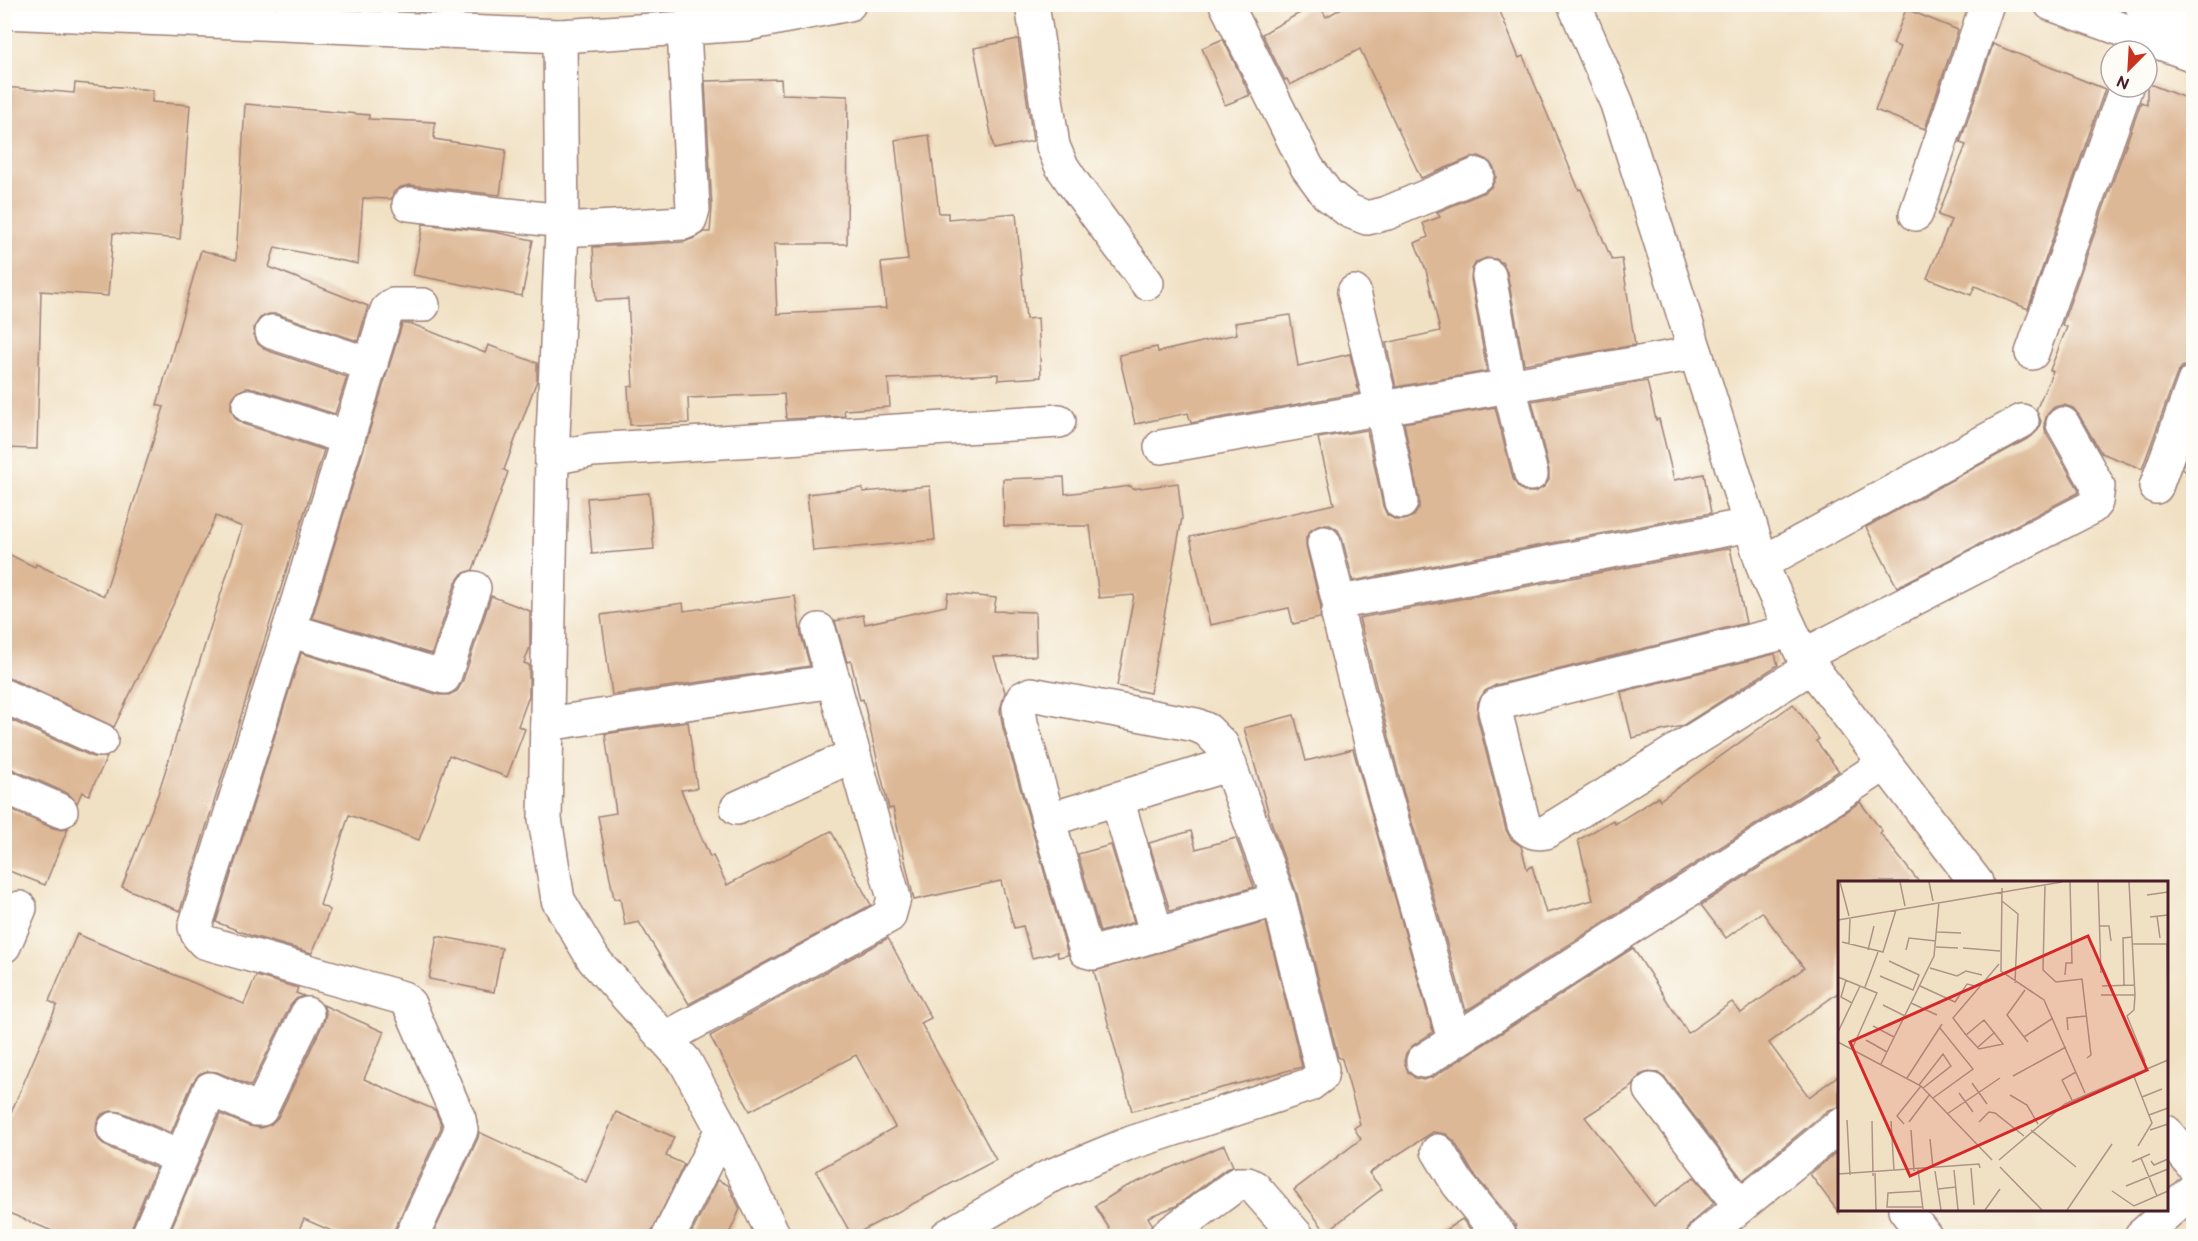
<svg xmlns="http://www.w3.org/2000/svg" width="2198" height="1241" viewBox="0 0 2198 1241" font-family="'Balsamiq Sans',sans-serif">
<rect width="100%" height="100%" fill="#fdfcf7"/>
<filter id="ink" filterUnits="userSpaceOnUse"><feTurbulence type="fractalNoise" baseFrequency=".0167" numOctaves="2"/><feDisplacementMap in="SourceGraphic" scale="12" xChannelSelector="R" yChannelSelector="G"/><feConvolveMatrix kernelMatrix="1 2 1 2 8 2 1 2 1" color-interpolation-filters="sRGB"/></filter>
<filter id="wash" filterUnits="userSpaceOnUse"><feTurbulence type="fractalNoise" baseFrequency=".008" numOctaves="4" result="noise"/><feDisplacementMap in="SourceGraphic" scale="24" xChannelSelector="R" yChannelSelector="G"/><feGaussianBlur stdDeviation="1.35" result="paint"/><feColorMatrix in="noise" values="0 0 0 0 0 0 0 0 0 0 0 0 0 0 0 0 0 1.4 0 .05"/><feComposite in="paint" operator="in"/></filter>
<g filter="url(#wash)">
<rect width="100%" height="100%" fill="#f1e1c4"/>
<g id="blocks">
<!-- building -->
<g fill="#ddb896">
<polygon points="1316,4 1319,4 1326,17 1349,4 1497,4 1519,58 1523,56 1579,190 1581,189 1612,260 1622,259 1635,345 1524,364 1507,272 1503,263 1496,259 1486,258 1476,262 1472,269 1471,279 1487,371 1396,387 1386,343 1440,331 1426,270 1415,243 1428,237 1423,223 1440,217 1437,212 1485,192 1492,186 1496,177 1494,168 1488,160 1479,156 1470,158 1421,178 1360,49 1290,85 1287,79 1285,80 1262,34"/>
<polygon points="1906,9 1958,30 1925,129 1875,110 1900,47 1893,44"/>
<polygon points="1018,39 1033,141 994,149 974,48"/>
<polygon points="1223,39 1250,95 1225,105 1202,48"/>
<polygon points="1993,44 2105,89 2028,309 1975,286 1971,295 1927,278 1951,220 1938,215 1966,145 1960,143"/>
<polygon points="781,79 782,94 848,96 847,244 774,244 777,314 886,308 881,263 908,260 895,140 929,135 939,213 948,213 948,219 1016,213 1026,319 1038,318 1041,377 998,380 998,374 888,379 890,407 844,410 845,416 786,419 784,394 688,398 689,423 630,425 628,387 633,386 628,299 596,301 593,247 684,242 697,237 704,232 710,232 712,208 705,81"/>
<polygon points="75,83 153,90 152,102 190,105 180,239 113,233 108,296 41,291 37,449 4,448 4,87 74,93"/>
<polygon points="2147,83 2193,101 2193,364 2182,367 2176,376 2142,469 2101,453 2079,415 2073,408 2064,405 2054,407 2047,415 2044,424 2046,433 2079,490 2078,493 1897,587 1866,527 2031,437 2038,430 2041,421 2036,410 2053,371 2050,370 2067,327 2062,325 2141,102 2147,105"/>
<polygon points="245,104 369,115 369,119 435,122 434,139 506,150 500,195 410,185 401,187 394,192 391,199 363,198 358,264 275,247 269,267 368,306 358,341 277,314 269,314 260,318 254,327 254,335 258,344 266,350 347,377 335,414 254,388 246,388 237,392 231,400 231,410 236,419 243,424 324,450 180,911 122,887 158,794 242,527 216,516 114,727 12,679 4,678 4,552 35,567 36,564 104,596 164,407 157,405 201,250 236,260"/>
<polygon points="423,224 494,232 533,240 522,296 413,275"/>
<polygon points="1290,315 1298,366 1350,354 1359,393 1191,423 1188,413 1135,424 1119,355 1157,347 1158,352 1237,334 1235,323"/>
<polygon points="402,324 412,324 485,353 488,345 537,363 537,380 504,470 508,472 473,570 462,574 456,582 432,654 312,618"/>
<polygon points="1647,381 1656,420 1659,419 1674,480 1704,474 1711,513 1353,581 1342,538 1338,530 1330,525 1320,525 1311,530 1306,537 1306,547 1321,607 1320,618 1293,624 1289,608 1210,625 1190,537 1334,504 1318,438 1367,430 1383,506 1387,515 1396,520 1404,520 1414,516 1419,508 1419,499 1404,423 1495,407 1513,479 1518,487 1525,492 1535,492 1544,487 1549,480 1549,470 1532,401"/>
<polygon points="2193,438 2193,474 2182,469"/>
<polygon points="1064,477 1065,494 1131,486 1132,489 1178,483 1182,518 1150,693 1117,686 1134,595 1099,598 1090,526 1004,526 1003,479"/>
<polygon points="930,486 935,540 813,551 807,494 862,488 863,492"/>
<polygon points="649,493 654,549 592,554 587,498"/>
<polygon points="1730,548 1746,623 1496,685 1485,691 1478,702 1477,716 1506,830 1511,839 1521,846 1527,869 1532,866 1546,913 1593,900 1578,840 1613,820 1615,824 1658,797 1660,800 1793,704 1819,739 1816,741 1839,771 1466,1011 1400,780 1359,618"/>
<polygon points="948,593 996,598 994,611 1035,612 1036,656 994,657 1005,692 1000,710 1003,728 1068,955 1058,957 1057,952 1032,958 1023,926 1014,928 1001,881 914,900 893,808 889,809 863,699 860,700 851,661 847,662 835,621 863,615 865,624 946,606"/>
<polygon points="491,596 530,611 530,647 524,663 529,665 529,696 518,726 525,729 507,777 449,755 419,840 349,815 320,905 330,910 312,953 252,936 216,922 301,653 439,695 449,695 457,691 462,683"/>
<polygon points="795,596 801,635 810,666 612,695 601,615 683,603 684,611"/>
<polygon points="1775,654 1778,665 1682,726 1632,738 1621,692"/>
<polygon points="1294,715 1306,761 1353,749 1433,1032 1412,1046 1406,1053 1404,1061 1408,1072 1415,1078 1423,1080 1433,1077 1633,948 1688,1033 1732,1002 1741,1013 1804,968 1762,912 1726,938 1701,905 1860,802 1882,831 1880,833 1919,882 1839,882 1839,992 1769,1043 1809,1097 1839,1075 1839,1107 1828,1110 1743,1180 1666,1079 1658,1073 1648,1072 1640,1075 1633,1086 1585,1117 1654,1206 1694,1177 1714,1203 1692,1222 1687,1229 1686,1236 1518,1236 1515,1224 1473,1173 1454,1141 1446,1134 1433,1132 1369,1173 1382,1189 1326,1232 1294,1190 1361,1139 1354,1128 1360,1124 1342,1059 1338,1057 1297,894 1273,828 1244,728"/>
<polygon points="4,717 93,757 107,757 89,795 82,792 77,803 69,794 12,769 4,768"/>
<polygon points="688,722 697,788 681,790 710,857 713,856 727,885 831,831 871,905 689,1004 639,922 625,925 620,898 614,899 598,816 616,813 605,734"/>
<polygon points="4,807 53,828 62,830 68,828 45,885 4,869"/>
<polygon points="1191,831 1196,849 1236,838 1254,887 1170,911 1149,843"/>
<polygon points="1111,845 1134,922 1100,932 1078,854"/>
<polygon points="1266,922 1302,1067 1132,1111 1094,971"/>
<polygon points="77,934 244,1004 256,976 298,988 296,993 304,996 296,999 290,1006 251,1086 217,1072 207,1071 199,1074 193,1082 171,1133 121,1112 111,1111 102,1114 97,1121 96,1132 99,1140 106,1146 156,1168 131,1229 130,1236 64,1236 4,1211 4,1129 57,1005 49,1001"/>
<polygon points="437,936 502,948 494,992 429,979"/>
<polygon points="888,938 931,1018 921,1023 996,1160 852,1236 816,1171 895,1127 856,1055 750,1111 710,1036"/>
<polygon points="323,1005 384,1032 364,1079 435,1110 441,1124 441,1128 395,1228 393,1236 343,1236 304,1219 296,1236 168,1236 220,1114 249,1126 261,1128 271,1124 278,1117 324,1022 326,1013"/>
<polygon points="616,1112 674,1137 666,1156 684,1164 650,1236 432,1236 478,1138 479,1132 586,1182"/>
<polygon points="1224,1145 1233,1166 1226,1169 1176,1206 1148,1217 1152,1224 1149,1229 1148,1236 1114,1236 1095,1206 1123,1188"/>
<polygon points="1839,1150 1839,1213 1810,1174"/>
<polygon points="718,1180 728,1185 740,1209 728,1236 690,1236"/>
<polygon points="1462,1219 1476,1236 1436,1236"/>
</g>
</g>
</g>
<g filter="url(#ink)">
<use href="#blocks" fill-opacity="0" stroke="#9e8078" stroke-width="1.5"/>
<g fill="none" stroke-linecap="round" stroke-linejoin="round">
<!-- minor casing -->
<g stroke="#9e8078" stroke-width="36">
<g id="minor">
<polyline points="1032,4 1053,146 1061,165 1073,183 1147,283"/>
<polyline points="1226,4 1307,167 1327,194 1349,211 1367,218 1387,213 1477,175"/>
<polyline points="1574,4 1617,104 1766,575 1803,656 1976,882"/>
<polyline points="2051,4 2194,55"/>
<polyline points="2141,4 2194,23"/>
<polyline points="4,12 560,36 747,24 849,4"/>
<polyline points="560,36 562,230 552,458 545,819 558,900 594,960 685,1061 722,1129 774,1236"/>
<polyline points="409,204 562,221"/>
<polyline points="1916,214 1987,4"/>
<polyline points="562,230 683,223 690,220 693,209 684,29"/>
<polyline points="1489,276 1509,386 1531,474"/>
<polyline points="1354,292 1382,408 1401,502"/>
<polyline points="272,332 371,365"/>
<polyline points="2032,353 2126,87"/>
<polyline points="249,406 348,438"/>
<polyline points="1161,447 1696,353"/>
<polyline points="552,458 592,450 1059,421"/>
<polyline points="2156,487 2194,382"/>
<polyline points="1324,543 1340,607"/>
<polyline points="1762,563 2022,421"/>
<polyline points="289,630 444,677 474,588"/>
<path d="M1791 631 1500 703 1496 706 1495 711 1524 825C1531 832 1535 834 1546 832L1811 667"/>
<polyline points="1803,656 2092,507 2096,502 2098,486 2063,424"/>
<polyline points="4,696 101,740"/>
<polyline points="547,724 834,681"/>
<polyline points="4,786 61,811"/>
<polyline points="1117,799 1157,935"/>
<polyline points="737,808 854,755"/>
<polyline points="1048,820 1230,764"/>
<polyline points="4,946 20,908"/>
<polyline points="666,1038 889,916 894,898 819,630"/>
<polyline points="1454,1039 1382,785 1338,615 1340,607 1346,601 1750,525"/>
<polyline points="1423,1061 1885,764"/>
<polyline points="1651,1090 1740,1206"/>
<polyline points="114,1129 181,1158"/>
<polyline points="2166,1132 2194,1167"/>
<polyline points="1438,1151 1458,1184 1500,1236"/>
<polyline points="1905,1210 1925,1236"/>
<polyline points="148,1236 210,1089 256,1109 261,1109 307,1014"/>
<polyline points="412,1236 461,1130 459,1119 409,1004 403,998 204,942 198,935 195,927 289,630 387,310 393,305 423,305"/>
<polyline points="669,1236 722,1129"/>
<polyline points="947,1236 1048,1177 1131,1143 1309,1085 1321,1076 1322,1070 1279,899 1222,745 1207,730 1196,725 1031,694 1023,698 1019,708 1021,723 1086,951 1094,953 1279,899"/>
<polyline points="1166,1236 1237,1184 1248,1184 1254,1187 1297,1236"/>
<polyline points="1704,1236 1840,1125"/>
<polyline points="2141,1236 2194,1189"/>
</g>
</g>
<!-- minor -->
<use href="#minor" stroke="#fff" stroke-width="33"/>
</g>
</g>
<!-- overview -->
<g transform="translate(1838 881)">
<rect width="330" height="330" fill="#f1e1c4"/>
<path fill="none" stroke="#ae9387" stroke-width="1.5" d="M2 1 11 35M62 1 67 25M91 1 95 20M260 1 263 92M291 1 297 114 296 129 289 135 307 180M207 3 205 89 218 101 244 98 253 174 249 177M164 7 163 90 206 119 247 212M309 14 330 11M164 20 180 33 177 102M319 35 322 57M312 36 330 34M0 39 224 1M262 45H271L273 60M99 51 123 52M4 61 45 71 58 29M11 63 12 37M295 63H329L330 118M98 66 120 67M125 67 162 70M30 69 36 45M68 69 71 57 98 60M92 87 119 95 128 90 144 94M227 94 228 82H234L232 1M42 95 75 109 81 94 51 80M0 96 39 112 14 168M8 99 3 116 14 122M286 104 285 57 294 56M82 105 117 121 129 103 137 105M264 105 297 104M27 106 40 71M187 109 169 134 190 161M263 114H297M73 122 99 134M45 124 67 135M35 145 56 156M230 149 229 137 248 135M0 151 22 105M128 154 146 139 165 163 141 168 128 154 115 137 161 83M186 156 215 137M28 159 49 171M0 161 83 205 154 279M140 166 157 151M43 183 96 75 101 21M295 193 314 242 300 265M175 195 228 166M69 197 104 143M134 202 149 223M81 204 105 173 113 185 85 207M121 212 135 231M172 214 189 224 200 243M304 216 324 208M95 217 135 188 102 147M234 219 224 199 238 191M109 233 162 197M311 234 330 227M9 239 12 294M34 240 35 295M53 240 56 290M71 241 92 213M141 241 151 231 157 232 186 255M66 243 59 235 83 205M73 249 76 290M193 249 238 286M312 249 330 243M92 258 95 287M303 277 319 315M161 279 227 223 330 179M313 280 316 284 330 278M294 281 312 273M162 286 204 329M133 287 136 324M80 288 85 328M116 289 120 329M97 290 103 329M37 292 38 329M0 293 141 283 142 287M288 305 330 288M100 308 118 306M83 310 50 312 49 326H84M274 310 296 325 330 310M147 329 162 308M229 329 274 263"/>
<path fill="#d62828" fill-opacity="0.15" stroke="#d62828" stroke-width="3" d="M250 55 309 189 72 295 12 161Z"/>
<rect width="330" height="330" fill="none" stroke="#4a1f2b" stroke-width="3"/>
</g>
<!-- margin -->
<rect width="2198" height="1241" fill="none" stroke="#fdfcf7" stroke-width="24"/>
<!-- north arrow -->
<g transform="translate(2129 69) rotate(204)"><circle r="28" fill="#fdfcf7" stroke="#b5a4a5" stroke-width="1.5"/>
<path d="M0-4.5L10 22L0 15L-10 22Z" fill="#c8321e"/>
<text y="-9" font-size="16" font-weight="bold" text-anchor="middle" fill="#4a1f2b">N</text>
</g>
</svg>
